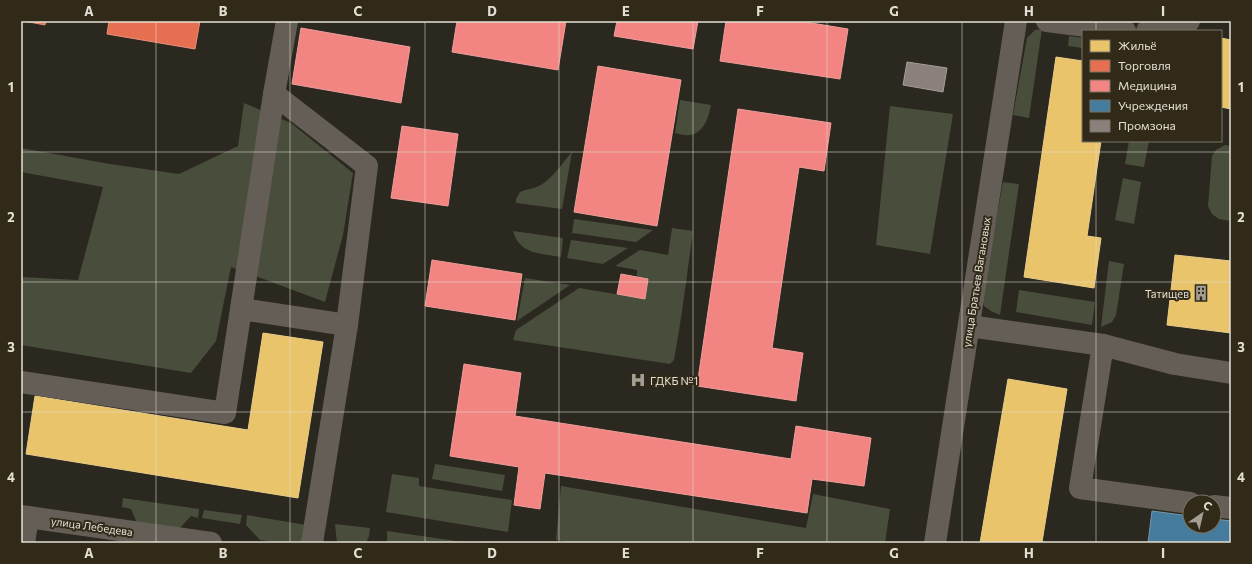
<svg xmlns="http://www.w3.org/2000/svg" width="1252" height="564" viewBox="0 0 1252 564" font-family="Commissioner,sans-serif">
<rect width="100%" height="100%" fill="#2b281f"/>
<!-- green -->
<g fill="#494d3c">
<polygon points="1042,29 1029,118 1013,115 1027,38 1035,30"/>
<polygon points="1069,36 1083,38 1083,48 1068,46"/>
<path d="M680 100 711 105C709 117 704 133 690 135 685 136 680 134 675 133Z"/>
<polygon points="244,103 291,123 353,173 343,235 325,302 231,267 216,341 191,373 21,345 21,277 78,280 103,187 21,172 21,148 110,164 179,174 238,146"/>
<polygon points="890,106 953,114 930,254 876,245"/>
<polygon points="1129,141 1149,141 1144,167 1125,164"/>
<polygon points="1225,145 1231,146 1231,221 1219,219 1212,214 1208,206 1212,156 1216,150"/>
<path d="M572 152 562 209 516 203V199L520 192C526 189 534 189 541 185 554 177 562 163 572 152Z"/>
<polygon points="1123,178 1141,182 1134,224 1115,220"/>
<polygon points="1003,182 1019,184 1000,315 991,311 984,306 982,298"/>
<polygon points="574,219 653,230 636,242 572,233"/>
<path d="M672 228 693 231C687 274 682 317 674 360L670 364 513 340 516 330 579 288 645 299 648 279 637 277V270L615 266 640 250 668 255Z"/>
<path d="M513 231 563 238 561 257C540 253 520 255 513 231Z"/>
<polygon points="571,240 628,248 603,264 567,258"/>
<polygon points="1109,261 1124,264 1116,315 1112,322 1101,327"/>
<polygon points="525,278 570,285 517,321"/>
<polygon points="1019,290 1095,302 1092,325 1016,312"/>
<polygon points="435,464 505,475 502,491 432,479"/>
<polygon points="392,474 419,478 419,486 512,500 508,532 386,512"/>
<polygon points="561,486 806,528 813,494 890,509 885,543 574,543 556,540"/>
<polygon points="123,498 199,509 198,518 191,516 179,529 137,523 131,509 122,507"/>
<polygon points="204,510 242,515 240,524 202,518"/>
<polygon points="247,515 312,526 303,543 281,543 260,540 246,525"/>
<polygon points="335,524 370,528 369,536 366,543 337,543"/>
<polygon points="387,531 470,543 387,543"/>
</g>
<!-- homes -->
<g fill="#e9c46a" stroke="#e8cc8a">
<polygon points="1221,38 1231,40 1231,109 1221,107"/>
<polygon points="1056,57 1083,61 1083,141 1101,141 1087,236 1101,238 1094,288 1024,277"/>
<polygon points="1175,255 1231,261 1231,333 1167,325"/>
<polygon points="263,333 323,342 298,498 26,454 35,396 248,430"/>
<polygon points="1008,379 1067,389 1042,542 1050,543 980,543"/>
</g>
<!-- shops -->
<g fill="#e76f51" stroke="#e69178">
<polygon points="24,21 46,21 45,25"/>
<polygon points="109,21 200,21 195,49 107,34"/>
</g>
<!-- health -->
<g fill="#f28482" stroke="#ee9f9b">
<polygon points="457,21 566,21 558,70 452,52"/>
<polygon points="617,21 698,21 693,49 614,36"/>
<polygon points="726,21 799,21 848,29 840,79 720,61"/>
<polygon points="301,28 410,47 401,103 292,84"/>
<polygon points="598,66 681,80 657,226 574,212"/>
<polygon points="738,109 831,123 824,171 799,167 772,348 803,353 796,401 697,386"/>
<polygon points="402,126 458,134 448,206 391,198"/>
<polygon points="432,260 522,274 515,320 425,306"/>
<polygon points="621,274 648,279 645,299 617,294"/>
<polygon points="464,364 521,373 515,416 791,459 796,426 871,438 864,486 812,479 807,513 545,473 540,509 514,505 519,467 450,456"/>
</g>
<!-- public -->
<polygon fill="#457b9d" stroke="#7599ae" points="1152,511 1190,516 1190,526 1214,526 1214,519 1231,521 1231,543 1148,543"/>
<!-- industry -->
<polygon fill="#8a817c" stroke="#a59d96" points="907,62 947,68 943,92 903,85"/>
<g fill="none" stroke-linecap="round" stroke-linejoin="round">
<!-- minor -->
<g stroke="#655e56" stroke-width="22">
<polyline points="1047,21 1125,31"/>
<polyline points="1147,31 1189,21"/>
<polyline points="274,94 367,166 347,325 312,543"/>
<polyline points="241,309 347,325"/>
<polyline points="969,326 1103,345 1175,364 1231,373"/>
<polyline points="1103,345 1080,488 1190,503"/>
<polyline points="21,382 225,413 274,94 287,21"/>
<polyline points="1214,506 1231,508"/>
<polyline points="21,516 211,543"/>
<polyline points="24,543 28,517"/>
<polyline points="935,543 1016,21"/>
</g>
</g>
<!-- grid -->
<path fill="none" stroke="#e4dfd4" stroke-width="1" stroke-opacity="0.55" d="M156 21V543M290 21V543M425 21V543M559 21V543M693 21V543M827 21V543M962 21V543M1096 21V31M1096 141V543M21 152H1231M21 282H1231M21 412H1231"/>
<!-- icons -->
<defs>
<g id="building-bare" transform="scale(1.2)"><path d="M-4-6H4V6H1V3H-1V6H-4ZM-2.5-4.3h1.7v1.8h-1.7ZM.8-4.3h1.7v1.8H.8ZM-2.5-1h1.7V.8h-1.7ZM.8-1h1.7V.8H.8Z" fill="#a39f95" stroke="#312a19" stroke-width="2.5" paint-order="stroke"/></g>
<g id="hospital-bare" transform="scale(1.2)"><path d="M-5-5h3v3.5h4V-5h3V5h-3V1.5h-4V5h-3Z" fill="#a39f95" stroke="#312a19" stroke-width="2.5" paint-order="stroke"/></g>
</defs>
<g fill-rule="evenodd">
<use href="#building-bare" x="1201" y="293"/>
<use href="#hospital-bare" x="638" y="380"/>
</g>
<g text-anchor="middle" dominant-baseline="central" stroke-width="4" stroke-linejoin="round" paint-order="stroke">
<!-- street labels -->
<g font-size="11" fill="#e4dfd4" stroke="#312a19">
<text transform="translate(976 282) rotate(-81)">улица Братьев Вагановых</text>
<text transform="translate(92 526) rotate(8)">улица Лебедева</text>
</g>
<!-- poi labels -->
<g font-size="11" fill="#e4dfd4" stroke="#312a19" text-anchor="end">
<text x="1189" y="293">Татищев</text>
<text x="650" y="380" text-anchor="start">ГДКБ №1</text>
</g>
</g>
<!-- border -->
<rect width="1252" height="564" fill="none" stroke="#312a19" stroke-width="44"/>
<!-- legend -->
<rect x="1082" y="30" width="140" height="112" fill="#312a19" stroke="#797264"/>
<rect x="1090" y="40" width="20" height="12" fill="#e9c46a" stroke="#797264"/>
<text x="1118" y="50" font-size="12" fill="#e4dfd4">Жильё</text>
<rect x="1090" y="60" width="20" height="12" fill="#e76f51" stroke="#797264"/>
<text x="1118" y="70" font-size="12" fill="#e4dfd4">Торговля</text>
<rect x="1090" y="80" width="20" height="12" fill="#f28482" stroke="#797264"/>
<text x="1118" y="90" font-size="12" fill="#e4dfd4">Медицина</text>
<rect x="1090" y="100" width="20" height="12" fill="#457b9d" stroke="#797264"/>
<text x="1118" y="110" font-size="12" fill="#e4dfd4">Учреждения</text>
<rect x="1090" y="120" width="20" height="12" fill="#8a817c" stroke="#797264"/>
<text x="1118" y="130" font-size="12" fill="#e4dfd4">Промзона</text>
<!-- north arrow -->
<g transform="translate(1202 514) rotate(34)"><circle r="19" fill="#312a19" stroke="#797264"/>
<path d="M0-3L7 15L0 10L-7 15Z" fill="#a39f95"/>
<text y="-6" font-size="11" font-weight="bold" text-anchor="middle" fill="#e4dfd4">С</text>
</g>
<rect x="22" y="22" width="1208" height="520" fill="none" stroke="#e4dfd4" stroke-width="1.5"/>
<g font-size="13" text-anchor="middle" font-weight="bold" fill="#e4dfd4">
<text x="89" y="16">A</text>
<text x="223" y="16">B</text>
<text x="358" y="16">C</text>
<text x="492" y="16">D</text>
<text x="626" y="16">E</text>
<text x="760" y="16">F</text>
<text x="894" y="16">G</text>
<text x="1029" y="16">H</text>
<text x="1163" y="16">I</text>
<text x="11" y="92">1</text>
<text x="1241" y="92">1</text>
<text x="11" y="222">2</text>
<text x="1241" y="222">2</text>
<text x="11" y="352">3</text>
<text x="1241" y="352">3</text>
<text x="11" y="482">4</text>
<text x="1241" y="482">4</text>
<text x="89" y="558">A</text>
<text x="223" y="558">B</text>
<text x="358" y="558">C</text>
<text x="492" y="558">D</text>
<text x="626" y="558">E</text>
<text x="760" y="558">F</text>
<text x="894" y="558">G</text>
<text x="1029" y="558">H</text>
<text x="1163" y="558">I</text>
</g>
</svg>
